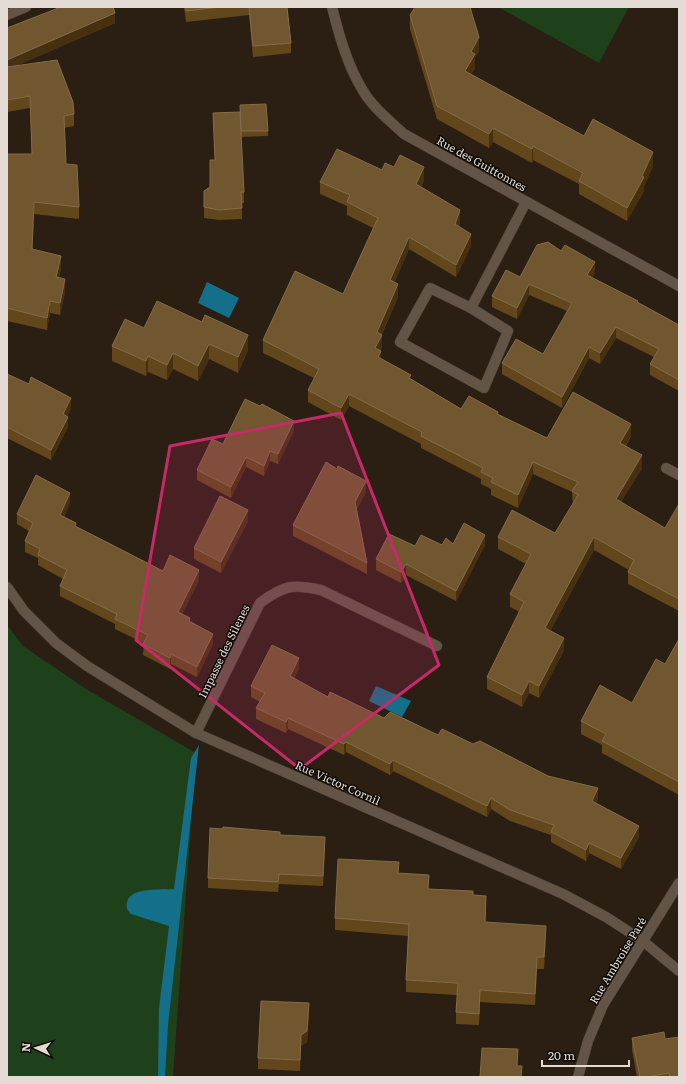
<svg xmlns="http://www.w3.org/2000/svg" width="686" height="1084" viewBox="0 0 686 1084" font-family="Literata,serif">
<rect width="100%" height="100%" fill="#2b1f13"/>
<!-- green -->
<g fill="#1e411b">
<polygon points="498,7 629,7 599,63"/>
<polygon points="7,625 23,646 86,689 196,753 173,1077 7,1077"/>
</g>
<!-- water -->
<g fill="#146f8a">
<polygon points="207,282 239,298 229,318 198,303"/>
<polygon points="376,686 411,701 402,717 369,701"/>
<path d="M199 745 168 1025 165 1077H158L159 1008 169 926 131 914C127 911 126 907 127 902 130 887 162 890 174 889L191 758Z"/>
</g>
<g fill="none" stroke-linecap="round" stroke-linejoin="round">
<!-- service casing -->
<g stroke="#453b34" stroke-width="11">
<polyline id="service" points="666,468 679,475"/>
</g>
<!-- minor casing -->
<g stroke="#453b34" stroke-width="11">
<g id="minor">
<path d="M332 7C339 35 347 64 362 89 372 107 389 120 404 134L679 286"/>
<polyline points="7,15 26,7"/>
<polygon points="430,288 471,308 508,331 484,388 400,342"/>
<polyline points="471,308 526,202"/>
<polyline points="7,587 24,611 56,643 87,666 196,733 563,894 606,917 643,941 679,971"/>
<path d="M196 733 260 603C284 585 292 584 321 590L437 646"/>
<polyline points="578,1077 588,1041 603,1005 679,883"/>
</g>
</g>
<!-- service -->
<use href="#service" stroke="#625548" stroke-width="10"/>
<!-- minor -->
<use href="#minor" stroke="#625548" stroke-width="10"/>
</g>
<!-- wall -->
<g fill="#62471c">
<polygon points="184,7 287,7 291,43 291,53 253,57 249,15 186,22"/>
<polygon points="410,15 479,51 475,57 475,68 471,74 584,136 653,166 644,186 644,191 627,221 579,194 579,184 533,160 532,163 493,142 489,148 437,119 410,29"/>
<polygon points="115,23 18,65 74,114 74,126 64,128 66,164 79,207 79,219 34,214 32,249 61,268 59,278 65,292 60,315 50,313 47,330 7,321 7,154 32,154 30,108 7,112 7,28"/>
<polygon points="240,105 268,131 268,136 241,137 244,192 244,203 242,203 242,219 219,220 204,218 204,191 210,187 215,160 213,113 240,112"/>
<polygon points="394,167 424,180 421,187 460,222 459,226 471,246 456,277 409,249 394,283 398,297 382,334 382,347 380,351 381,359 411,379 461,409 498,414 547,438 631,436 626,446 642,468 621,502 665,528 679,504 679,611 628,584 628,572 629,570 594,550 550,631 564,650 539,698 529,693 522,707 487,689 487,677 520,612 510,607 510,594 526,564 498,549 498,537 555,533 573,504 572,492 533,474 518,508 491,495 491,489 481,484 481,479 421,448 421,444 349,406 341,420 308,402 308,390 314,378 263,353 263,340 343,294 373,228 347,215 347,206 320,194 320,182 382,170"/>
<polygon points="595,273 592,277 679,325 679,391 650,375 650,364 654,357 616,338 600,364 589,358 562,408 502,374 502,363 543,354 567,311 529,295 517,319 492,307 492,296 520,277"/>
<polygon points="144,328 248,350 238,373 209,359 198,381 173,369 167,380 148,372 146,376 112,361 112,346"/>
<polygon points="7,374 71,408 67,416 68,427 51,460 7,438"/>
<polygon points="294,431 278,464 270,461 264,476 246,467 231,498 197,480 197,470 223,444"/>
<polygon points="366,492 357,509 367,563 367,574 293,536 293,525"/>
<polygon points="70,503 64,517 76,527 163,571 199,580 182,614 213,644 197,677 171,664 170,669 143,655 144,643 115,629 115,624 60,596 60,586 63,579 38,565 38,558 25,552 25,541 29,531 17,524 17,514"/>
<polygon points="248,521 221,573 194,559 194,548"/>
<polygon points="453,544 485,545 456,601 406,575 401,583 376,570 376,559 415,546"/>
<polygon points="679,639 679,795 602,753 602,745 581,734 581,721 632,703 665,664"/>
<polygon points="299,668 294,679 328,697 384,718 438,735 473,744 548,776 598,799 596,803 639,837 621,869 589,853 586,861 551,842 551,835 510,821 491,809 487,817 393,771 390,775 346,752 344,755 288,729 286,733 256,719 256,708 260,702 251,697 251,686"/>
<polygon points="280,835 325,848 323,886 279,884 278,892 208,888 208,878"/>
<polygon points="399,873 429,889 473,895 486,908 485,922 546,938 544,969 537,969 535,1005 480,1002 479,1025 456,1024 456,1012 457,995 406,992 406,980 408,936 335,930 335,918"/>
<polygon points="309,1014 307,1042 301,1046 300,1071 258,1069 258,1058"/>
<polygon points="632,1038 665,1039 679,1077 637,1077 632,1050"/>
</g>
<!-- shaded-wall -->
<g fill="#463010">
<polygon points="115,13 115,23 7,70 7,60"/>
<polygon points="479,37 479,51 475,57 475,68 465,85 465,71 471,52"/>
<polygon points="493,128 493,142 489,148 489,134"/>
<polygon points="533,146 533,160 532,163 532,149"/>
<polygon points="653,152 653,166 644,186 644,191 627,221 627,208"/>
<polygon points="424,167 424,180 416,196 416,184"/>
<polygon points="34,202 34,214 32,261 32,249"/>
<polygon points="460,210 460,222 455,236 455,224"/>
<polygon points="471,234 471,246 456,277 456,265"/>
<polygon points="409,237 409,249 390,293 390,280"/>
<polygon points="61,256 61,268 56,289 56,277"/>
<polygon points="595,262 595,273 587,286 587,275"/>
<polygon points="65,279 65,292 60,315 60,303"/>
<polygon points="398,284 398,297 377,344 377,332"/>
<polygon points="529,284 529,295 517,319 517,308"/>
<polygon points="50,301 50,313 47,330 47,318"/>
<polygon points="616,327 616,338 600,364 600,353"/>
<polygon points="248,335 248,350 238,373 238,357"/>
<polygon points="382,335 382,347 375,361 375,348"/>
<polygon points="209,344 209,359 198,381 198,366"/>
<polygon points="589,347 589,358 562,408 562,397"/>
<polygon points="381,351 381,364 378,357"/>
<polygon points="173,353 173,369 167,380 167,365"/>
<polygon points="148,356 148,372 146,376 146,361"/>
<polygon points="349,394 349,406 341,420 341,408"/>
<polygon points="71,398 71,408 63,424 63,414"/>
<polygon points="68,417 68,427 51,460 51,450"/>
<polygon points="294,421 294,431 278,464 278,454"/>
<polygon points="631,424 631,436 620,455 620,443"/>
<polygon points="270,451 270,461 264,476 264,466"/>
<polygon points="642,455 642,468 616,511 616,499"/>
<polygon points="246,457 246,467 231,498 231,487"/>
<polygon points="533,462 533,474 518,508 518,495"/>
<polygon points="366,481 366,492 355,512 355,502"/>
<polygon points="70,493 70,503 60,525 60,515"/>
<polygon points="248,510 248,521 221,573 221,562"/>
<polygon points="485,535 485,545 456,601 456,591"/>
<polygon points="594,537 594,550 545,640 545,628"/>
<polygon points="406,564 406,575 401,583 401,572"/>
<polygon points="199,570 199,580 178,623 178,612"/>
<polygon points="213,634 213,644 197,677 197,667"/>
<polygon points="564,638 564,650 539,698 539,686"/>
<polygon points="171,654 171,664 170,669 170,658"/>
<polygon points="299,658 299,668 290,687 290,676"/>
<polygon points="529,681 529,693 522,707 522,695"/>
<polygon points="288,718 288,729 286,733 286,722"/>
<polygon points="346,742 346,752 344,755 344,744"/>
<polygon points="393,760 393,771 390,775 390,764"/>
<polygon points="598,788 598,799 592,812 592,801"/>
<polygon points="491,798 491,809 487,817 487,806"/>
<polygon points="639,826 639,837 621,869 621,858"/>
<polygon points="325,837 325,848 323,886 323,876"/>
<polygon points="589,843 589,853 586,861 586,850"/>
<polygon points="486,896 486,908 485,934 485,922"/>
<polygon points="546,926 546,938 544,969 544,957"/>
<polygon points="537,957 537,969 535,1005 535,994"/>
<polygon points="480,990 480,1002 479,1025 479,1014"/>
<polygon points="309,1003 309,1014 307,1042 301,1046 300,1071 301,1035"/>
</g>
<!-- building -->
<g fill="#705730" stroke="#826c49">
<polygon points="61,7 113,7 115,13 7,60 7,28"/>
<polygon points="186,7 220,7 186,11"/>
<polygon points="249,7 287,7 291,43 253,46"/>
<polygon points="415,7 470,7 479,37 471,52 475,54 465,71 584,136 593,119 653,152 642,176 644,177 627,208 579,181 583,173 533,146 532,149 493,128 489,134 437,106 410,15"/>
<polygon points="57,60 73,102 74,114 64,116 66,164 77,165 79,207 34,202 32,249 61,256 56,277 65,279 60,303 50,301 47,318 7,308 7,154 32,154 30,96 7,100 7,67"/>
<polygon points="266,104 268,131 241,131 240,105"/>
<polygon points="240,112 244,192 241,192 242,208 219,210 204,207 204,191 210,187 210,160 215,160 213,113"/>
<polygon points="337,149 382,170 385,163 394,167 400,155 424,167 416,184 460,210 455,224 471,234 456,265 409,237 390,280 398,284 377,332 382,335 375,348 381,351 378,357 411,375 409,378 461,409 469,396 498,412 497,414 547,438 573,392 631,424 620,443 642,455 616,499 665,528 679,504 679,599 628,572 634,560 594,537 545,628 564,638 539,686 529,681 522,695 487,677 524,602 510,594 531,554 498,537 512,510 555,533 578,495 572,491 578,482 533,462 518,495 491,482 493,478 481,472 483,468 421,436 422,432 349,394 341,408 308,390 319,369 263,340 295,271 343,294 378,218 347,202 350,195 320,182"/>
<polygon points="548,242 561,251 565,245 595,262 587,275 638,301 637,302 679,325 679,380 650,364 659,349 616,327 600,353 589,347 562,397 502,363 516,339 543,354 572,303 529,284 517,308 492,296 506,270 520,277 537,245"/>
<polygon points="157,301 202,322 205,315 248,335 238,357 209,344 198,366 173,353 167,365 148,356 146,361 112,346 125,319 144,328"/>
<polygon points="7,374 29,384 31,377 71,398 63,414 68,417 51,450 7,427"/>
<polygon points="245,399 260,406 262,404 294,421 278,454 270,451 264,466 246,457 231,487 197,470 212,439 223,444"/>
<polygon points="326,462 337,469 338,466 366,481 355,502 367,563 293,525"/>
<polygon points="36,475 70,493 60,515 76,523 75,526 163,571 170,555 199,570 178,612 190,618 189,621 213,634 197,667 171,654 170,658 143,644 148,635 115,619 117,614 60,586 67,570 38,555 40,549 25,541 33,523 17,514"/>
<polygon points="220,496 248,510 221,562 194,548"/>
<polygon points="464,523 485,535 456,591 406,564 401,572 376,559 389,534 415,546 421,535 442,545 446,538 453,544"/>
<polygon points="679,639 679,782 602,741 606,734 581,721 600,685 632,703 656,659 665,664"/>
<polygon points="272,645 299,658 290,676 328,697 330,692 384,718 390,712 438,735 442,729 473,744 480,741 548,776 598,788 592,801 639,826 621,858 589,843 586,850 551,832 554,825 510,810 491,798 487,806 393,760 390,764 346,742 344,744 288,718 286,722 256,708 265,693 251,686"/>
<polygon points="223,827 280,832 280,835 325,837 323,876 279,874 278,882 208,878 210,828 222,829"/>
<polygon points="338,859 399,862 398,873 429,875 428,889 473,891 473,895 486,896 485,922 546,926 544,957 537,957 535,994 480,990 479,1014 456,1012 458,983 406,980 409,924 335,918"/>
<polygon points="261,1001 309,1003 307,1031 301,1035 300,1060 258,1058"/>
<polygon points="664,1032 665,1039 679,1037 679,1077 670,1077 669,1073 646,1077 640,1077 632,1038"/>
<polygon points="482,1048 518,1049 517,1066 522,1066 521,1077 480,1077"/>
</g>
<!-- marked area -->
<path fill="#c52c67" fill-opacity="0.2" stroke="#c52c67" stroke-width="3" stroke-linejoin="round" d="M341 413 439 665 300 769 136 640 170 446Z"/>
<g text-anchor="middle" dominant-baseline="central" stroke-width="3" stroke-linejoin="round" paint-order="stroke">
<!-- street labels -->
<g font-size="11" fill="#e3dbd4" stroke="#0f0a06">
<text transform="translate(482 163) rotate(29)">Rue des Guittonnes</text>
<text transform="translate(223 651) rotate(-64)">Impasse des Silenes</text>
<text transform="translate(338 782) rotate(24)">Rue Victor Cornil</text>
<text transform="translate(617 960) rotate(-59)">Rue Ambroise Paré</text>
</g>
</g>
<!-- border -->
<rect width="686" height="1084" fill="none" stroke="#e3dbd4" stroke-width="16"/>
<!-- north arrow -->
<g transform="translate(36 1048) rotate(274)" stroke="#0f0a06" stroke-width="3" paint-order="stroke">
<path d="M0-3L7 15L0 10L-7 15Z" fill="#e3dbd4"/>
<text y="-6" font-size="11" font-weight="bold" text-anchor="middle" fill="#e3dbd4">N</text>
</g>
<!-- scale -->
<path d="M542 1060v6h87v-6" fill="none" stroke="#e3dbd4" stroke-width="2"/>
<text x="548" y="1060" font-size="12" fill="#e3dbd4" stroke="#0f0a06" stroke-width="3" paint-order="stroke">20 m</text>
</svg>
